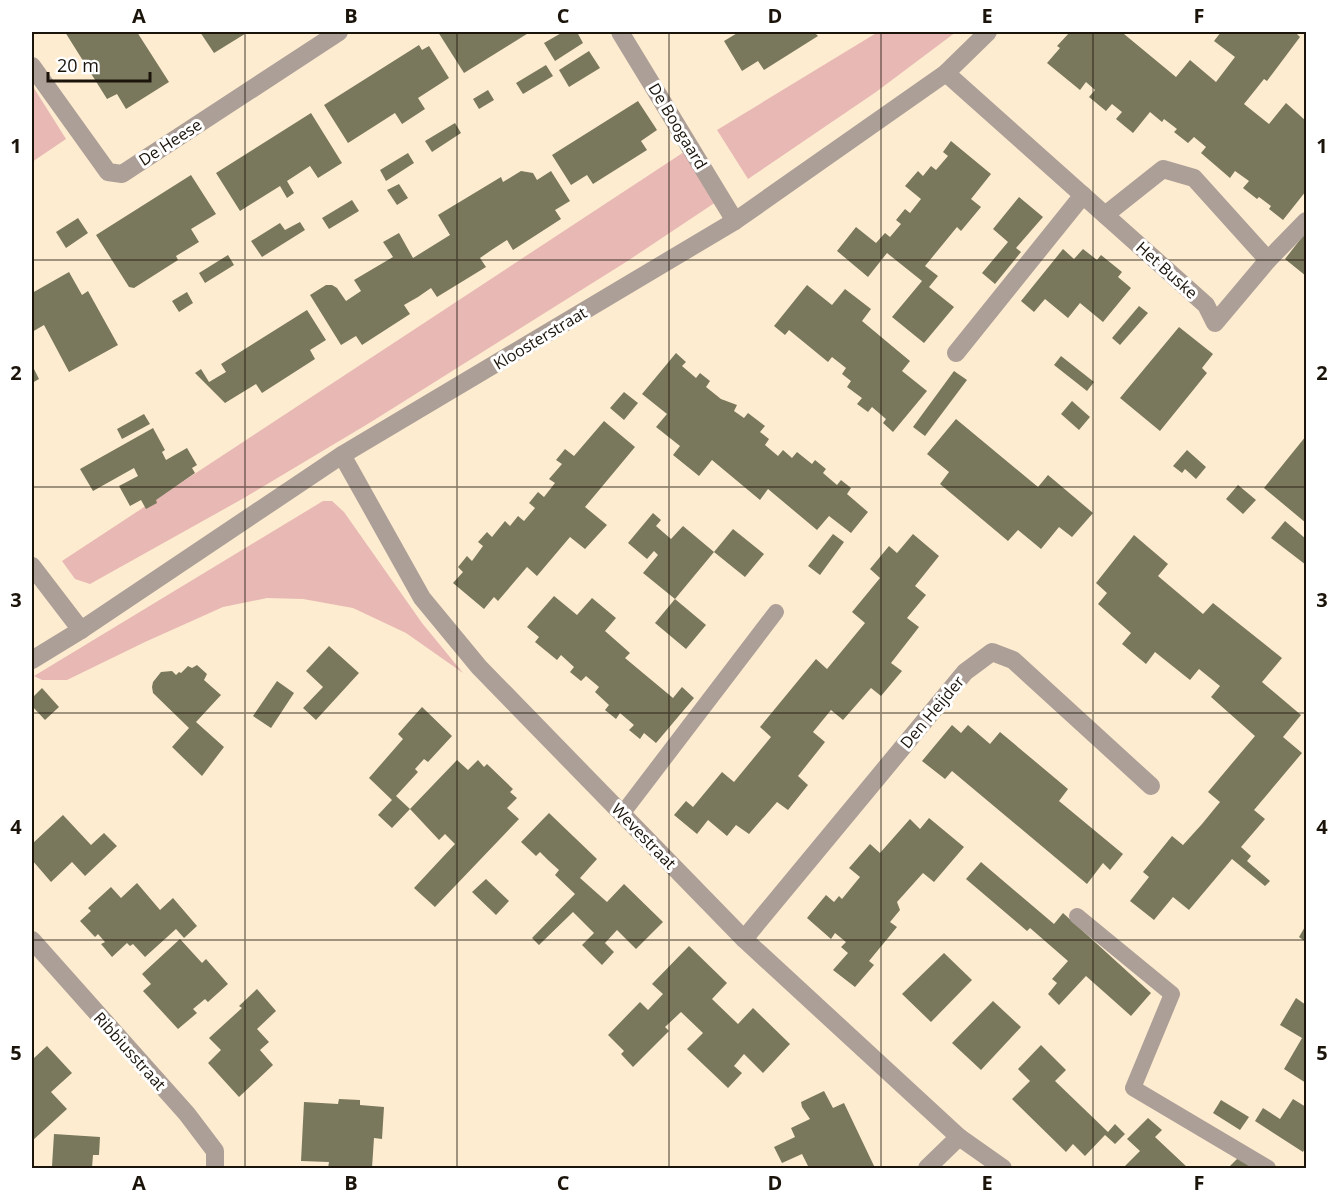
<svg xmlns="http://www.w3.org/2000/svg" width="1338" height="1200" viewBox="0 0 1338 1200" font-family="'Open Sans',sans-serif">
<rect width="100%" height="100%" fill="#feecd0"/>
<!-- green -->
<g fill="#e8b8b4">
<polygon points="878,32 956,32 876,92 748,179 717,130"/>
<polygon points="32,85 66,139 32,162"/>
<polygon points="684,152 716,202 626,262 371,422 244,498 90,584 75,579 62,561"/>
<polygon points="323,501 332,501 344,512 422,623 463,673 406,633 353,608 303,599 267,598 223,607 145,642 67,680 42,680 34,676"/>
</g>
<!-- building -->
<g fill="#79785c">
<polygon points="65,32 137,32 169,82 126,109 117,94 107,99"/>
<polygon points="200,32 248,32 214,53"/>
<polygon points="438,32 530,32 464,73"/>
<polygon points="563,32 577,32 583,43 555,61 544,43"/>
<polygon points="739,32 814,32 818,36 764,70 758,61 742,71 724,41"/>
<polygon points="1070,32 1072,34 1073,32 1126,32 1124,34 1176,77 1190,60 1216,82 1235,57 1214,41 1221,32 1300,32 1297,34 1300,37 1267,81 1264,79 1244,104 1269,124 1286,103 1306,121 1306,151 1304,154 1306,156 1306,191 1283,220 1269,209 1271,206 1259,197 1257,199 1243,188 1249,181 1235,171 1230,178 1201,153 1206,147 1194,137 1188,143 1174,132 1177,129 1164,119 1162,122 1150,112 1133,133 1116,119 1122,112 1112,104 1106,111 1089,97 1095,90 1086,82 1080,90 1047,63 1060,48 1057,46"/>
<polygon points="419,45 422,50 429,46 449,78 418,98 425,109 402,124 395,113 348,143 324,105"/>
<polygon points="589,51 600,68 569,87 559,70"/>
<polygon points="546,65 553,76 523,94 516,83"/>
<polygon points="488,90 494,100 479,109 473,99"/>
<polygon points="638,101 657,130 641,141 647,150 593,184 587,175 571,185 552,155"/>
<polygon points="311,113 342,163 318,178 310,166 287,181 294,193 287,198 280,186 240,211 216,173"/>
<polygon points="455,123 461,133 432,152 425,141"/>
<polygon points="951,141 991,174 971,199 981,207 961,231 957,227 925,266 938,276 929,287 954,307 924,343 892,317 922,281 887,253 868,277 837,251 856,227 876,243 885,233 890,237 901,224 896,220 905,209 910,213 921,199 905,186 918,171 923,176 931,166 936,170 948,156 943,152"/>
<polygon points="408,153 414,163 386,181 380,170"/>
<polygon points="521,171 533,173 537,180 551,171 570,201 555,210 561,219 513,250 507,240 493,249 480,258 486,267 437,297 431,288 418,297 404,305 410,314 362,345 356,336 341,345 310,295 326,285 332,285 337,288 346,301 361,291 354,280 393,257 383,242 399,233 413,258 450,235 438,215 501,177 503,182"/>
<polygon points="191,175 216,214 191,229 199,242 176,256 178,260 134,288 129,287 96,235"/>
<polygon points="399,184 408,198 397,205 387,190"/>
<polygon points="1019,197 1043,217 1016,248 1021,252 995,284 982,273 1008,242 993,229"/>
<polygon points="352,200 359,211 329,229 322,218"/>
<polygon points="78,218 88,233 66,248 56,232"/>
<polygon points="300,222 305,230 262,257 251,241 280,223 285,230"/>
<polygon points="1306,232 1306,276 1285,259"/>
<polygon points="1063,249 1074,259 1083,249 1097,260 1101,255 1122,272 1118,277 1131,288 1103,322 1080,303 1068,318 1045,299 1034,312 1021,301"/>
<polygon points="228,255 234,265 205,283 199,273"/>
<polygon points="69,272 82,295 88,291 118,345 69,372 44,325 32,332 32,293"/>
<polygon points="807,285 832,305 845,289 871,309 862,321 910,361 902,371 927,391 893,432 883,423 886,419 872,407 868,412 857,404 862,398 847,387 851,381 842,374 846,368 832,357 828,362 789,330 785,335 774,326"/>
<polygon points="187,292 193,303 179,312 172,301"/>
<polygon points="1139,306 1148,313 1120,345 1112,338"/>
<polygon points="307,310 326,340 310,350 315,359 262,393 256,384 225,403 195,373 201,369 209,382 226,372 221,364"/>
<polygon points="1179,327 1213,354 1202,368 1207,373 1160,431 1120,398"/>
<polygon points="676,353 686,362 682,366 696,378 700,373 710,381 706,387 721,399 737,405 734,411 744,418 748,413 765,426 760,432 769,439 765,445 778,456 783,450 792,458 797,452 812,464 815,460 826,469 823,473 837,485 841,480 851,488 847,494 868,512 851,533 829,516 817,530 768,489 760,500 712,460 699,476 673,455 680,446 656,427 667,414 642,394"/>
<polygon points="1061,356 1094,382 1087,391 1054,365"/>
<polygon points="32,365 39,379 32,383"/>
<polygon points="954,371 967,380 925,436 913,427"/>
<polygon points="624,392 638,403 624,420 610,408"/>
<polygon points="1072,401 1090,417 1079,430 1061,414"/>
<polygon points="144,414 150,424 122,439 117,429"/>
<polygon points="956,419 1038,487 1048,475 1093,513 1072,537 1059,527 1041,549 1018,530 1008,541 940,484 949,472 927,454"/>
<polygon points="604,421 635,447 585,507 607,525 585,549 570,537 537,576 527,567 498,601 494,597 484,609 453,583 463,572 458,567 467,556 472,561 483,546 478,542 487,532 492,537 505,521 510,526 518,516 524,521 535,508 529,503 538,492 544,497 555,483 549,479 562,464 556,460 565,449 574,456"/>
<polygon points="153,428 165,450 162,452 166,460 187,448 197,465 192,468 195,473 156,500 157,503 146,509 141,500 130,506 119,486 138,476 134,468 93,491 80,469"/>
<polygon points="1306,436 1306,523 1264,488"/>
<polygon points="1187,450 1206,467 1196,479 1185,469 1182,473 1173,466"/>
<polygon points="1238,485 1256,500 1243,514 1226,499"/>
<polygon points="653,513 661,520 656,526 671,539 683,526 714,552 675,599 643,573 658,555 654,551 647,559 628,543"/>
<polygon points="1285,521 1306,539 1306,565 1271,538"/>
<polygon points="733,529 764,554 745,577 714,552"/>
<polygon points="833,534 844,542 820,575 808,566"/>
<polygon points="913,534 939,556 915,586 926,595 907,618 919,627 891,663 902,671 881,696 871,688 843,720 831,710 813,732 825,742 798,776 808,785 788,810 777,802 749,834 736,825 727,836 708,820 697,834 674,815 686,801 693,807 722,772 734,782 771,737 760,727 816,659 827,669 865,623 852,612 880,578 870,569 889,546 897,553"/>
<polygon points="1134,535 1168,564 1158,576 1203,614 1213,603 1282,658 1262,682 1301,715 1283,737 1302,753 1254,810 1265,819 1241,847 1251,856 1247,861 1270,881 1265,886 1232,859 1189,910 1173,897 1154,920 1130,901 1149,877 1143,872 1172,836 1183,845 1202,824 1220,802 1208,792 1255,736 1211,697 1220,686 1199,669 1190,680 1155,652 1146,664 1122,644 1131,633 1098,604 1107,593 1096,583"/>
<polygon points="554,596 577,615 592,598 616,618 605,631 630,653 625,658 673,698 682,687 694,698 656,743 644,733 640,739 629,730 634,725 620,713 616,719 605,710 609,705 595,692 599,687 586,676 581,681 570,672 574,667 561,655 557,660 535,642 539,637 527,627"/>
<polygon points="675,599 706,625 686,649 655,623"/>
<polygon points="329,646 359,673 316,720 303,708 323,687 306,671"/>
<polygon points="197,665 207,674 204,680 221,695 196,722 224,747 202,776 172,747 189,728 153,693 152,687 153,682 161,672 172,671 176,675 179,672 181,673 188,666 192,668"/>
<polygon points="277,681 294,693 271,728 253,716"/>
<polygon points="42,688 59,707 45,720 32,706 32,698"/>
<polygon points="422,707 452,736 428,762 424,759 415,769 418,772 396,796 410,809 392,828 378,815 392,800 369,778 403,739 398,734"/>
<polygon points="952,725 961,733 968,725 990,744 1000,732 1068,789 1059,801 1123,854 1110,870 1103,863 1087,884 952,771 945,779 922,761"/>
<polygon points="457,760 468,770 478,760 484,767 487,764 513,789 510,792 517,798 507,808 519,819 435,907 414,888 455,844 445,834 439,840 410,809"/>
<polygon points="549,813 597,859 580,878 607,902 624,884 663,922 636,949 617,930 605,943 614,952 602,965 582,945 594,933 573,912 539,945 532,938 575,894 555,875 559,870 549,861 540,852 536,856 521,842"/>
<polygon points="63,815 91,845 104,833 117,846 85,876 72,862 51,882 32,860 32,844"/>
<polygon points="929,818 964,847 934,882 923,873 897,902 900,910 890,922 897,927 869,961 874,965 855,987 833,970 848,953 841,947 846,942 835,933 831,939 807,918 826,895 834,902 839,896 842,899 860,877 849,868 870,844 880,853 910,819 920,829"/>
<polygon points="981,862 1054,924 1063,913 1151,993 1131,1016 1086,976 1059,1005 1048,994 1057,983 1052,979 1068,961 1030,928 1027,931 966,879"/>
<polygon points="486,879 509,901 496,915 472,892"/>
<polygon points="137,883 160,910 173,898 197,926 184,938 176,929 145,957 133,944 130,946 127,943 112,957 101,944 105,942 98,934 95,937 80,921 91,911 88,908 111,887 121,898"/>
<polygon points="1306,925 1306,942 1299,937"/>
<polygon points="180,939 202,963 206,959 228,984 208,1002 205,999 193,1009 197,1013 178,1029 143,991 151,984 142,974"/>
<polygon points="689,946 727,983 712,999 738,1024 753,1008 790,1044 763,1073 744,1054 734,1066 742,1073 728,1088 687,1049 703,1033 681,1012 665,1027 669,1031 633,1067 621,1054 624,1051 608,1035 640,1002 648,1010 663,994 652,984"/>
<polygon points="944,953 972,980 931,1022 902,994"/>
<polygon points="257,989 276,1011 257,1029 269,1042 260,1050 273,1065 239,1097 208,1063 221,1050 209,1038 242,1008 239,1006"/>
<polygon points="1296,998 1306,1005 1306,1083 1284,1069 1302,1038 1280,1025"/>
<polygon points="993,1001 1021,1027 981,1070 952,1043"/>
<polygon points="1041,1045 1066,1070 1055,1081 1108,1132 1115,1124 1125,1134 1115,1144 1105,1135 1085,1156 1073,1144 1066,1152 1012,1099 1030,1081 1018,1069"/>
<polygon points="47,1046 72,1073 51,1092 67,1109 32,1141 32,1055 34,1058"/>
<polygon points="824,1091 833,1108 844,1103 875,1168 805,1168 808,1166 802,1154 782,1163 774,1147 795,1137 791,1128 810,1119 802,1107 801,1102"/>
<polygon points="339,1099 360,1100 360,1105 384,1107 382,1139 374,1138 372,1168 328,1168 329,1162 301,1161 304,1102 338,1104"/>
<polygon points="1293,1099 1306,1107 1306,1146 1303,1152 1255,1121 1263,1108 1280,1119"/>
<polygon points="1221,1100 1249,1117 1240,1130 1213,1113"/>
<polygon points="1148,1118 1162,1130 1155,1137 1188,1168 1123,1168 1140,1151 1127,1139"/>
<polygon points="54,1134 100,1137 99,1155 93,1155 92,1168 59,1168 59,1166 52,1166"/>
<polygon points="1240,1156 1260,1168 1228,1168"/>
</g>
<g fill="none" stroke-linecap="round" stroke-linejoin="round">
<!-- service -->
<g stroke="#ac9f97" stroke-width="16">
<polyline points="622,814 776,612"/>
<polyline points="1077,916 1172,994 1133,1088 1268,1168"/>
</g>
<!-- minor -->
<g stroke="#ac9f97" stroke-width="18">
<polyline points="620,32 735,221"/>
<polyline points="32,66 108,172 122,174 339,32"/>
<polyline points="946,73 1206,305 1215,323 1268,260 1306,221"/>
<polyline points="1105,215 1163,169 1194,178 1268,260"/>
<polyline points="956,353 1083,195"/>
<polyline points="342,455 422,598 479,667 744,939 959,1137 1003,1168"/>
<polyline points="32,566 81,630"/>
<polyline points="32,660 81,630 342,455 735,221 946,73 988,32"/>
<polyline points="744,939 965,672 992,652 1013,660 1151,786"/>
<polyline points="32,940 187,1114 215,1151 215,1168"/>
<polyline points="927,1168 959,1137"/>
</g>
</g>
<!-- grid -->
<path fill="none" stroke="#1b140b" stroke-width="1.5" stroke-opacity="0.55" d="M245 32V1168M457 32V1168M669 32V1168M881 32V1168M1093 32V1168M32 260H1306M32 487H1306M32 713H1306M32 940H1306"/>
<g text-anchor="middle" dominant-baseline="central" stroke-width="6" stroke-linejoin="round" paint-order="stroke">
<!-- street labels -->
<g font-size="16" fill="#1b140b" stroke="#fff">
<text transform="translate(678 126) rotate(59)">De Boogaard</text>
<text transform="translate(170 142) rotate(-33)">De Heese</text>
<text transform="translate(1167 270) rotate(42)">Het Buske</text>
<text transform="translate(540 338) rotate(-31)">Kloosterstraat</text>
<text transform="translate(932 712) rotate(-50)">Den Heijder</text>
<text transform="translate(644 836) rotate(46)">Wevestraat</text>
<text transform="translate(130 1051) rotate(48)">Ribbiusstraat</text>
</g>
</g>
<!-- border -->
<rect width="1338" height="1200" fill="none" stroke="#ffffff" stroke-width="66"/>
<!-- scale -->
<path d="M48 72v9h102v-9" fill="none" stroke="#1b140b" stroke-width="3"/>
<text x="57" y="72" font-size="18" fill="#1b140b" stroke="#ffffff" stroke-width="4.5" paint-order="stroke">20 m</text>
<rect x="33" y="33" width="1272" height="1134" fill="none" stroke="#1b140b" stroke-width="2"/>
<g font-size="20" text-anchor="middle" font-weight="bold" fill="#1b140b">
<text x="139" y="23">A</text>
<text x="351" y="23">B</text>
<text x="563" y="23">C</text>
<text x="775" y="23">D</text>
<text x="987" y="23">E</text>
<text x="1199" y="23">F</text>
<text x="16" y="153">1</text>
<text x="1322" y="153">1</text>
<text x="16" y="380">2</text>
<text x="1322" y="380">2</text>
<text x="16" y="607">3</text>
<text x="1322" y="607">3</text>
<text x="16" y="834">4</text>
<text x="1322" y="834">4</text>
<text x="16" y="1060">5</text>
<text x="1322" y="1060">5</text>
<text x="139" y="1190">A</text>
<text x="351" y="1190">B</text>
<text x="563" y="1190">C</text>
<text x="775" y="1190">D</text>
<text x="987" y="1190">E</text>
<text x="1199" y="1190">F</text>
</g>
</svg>
